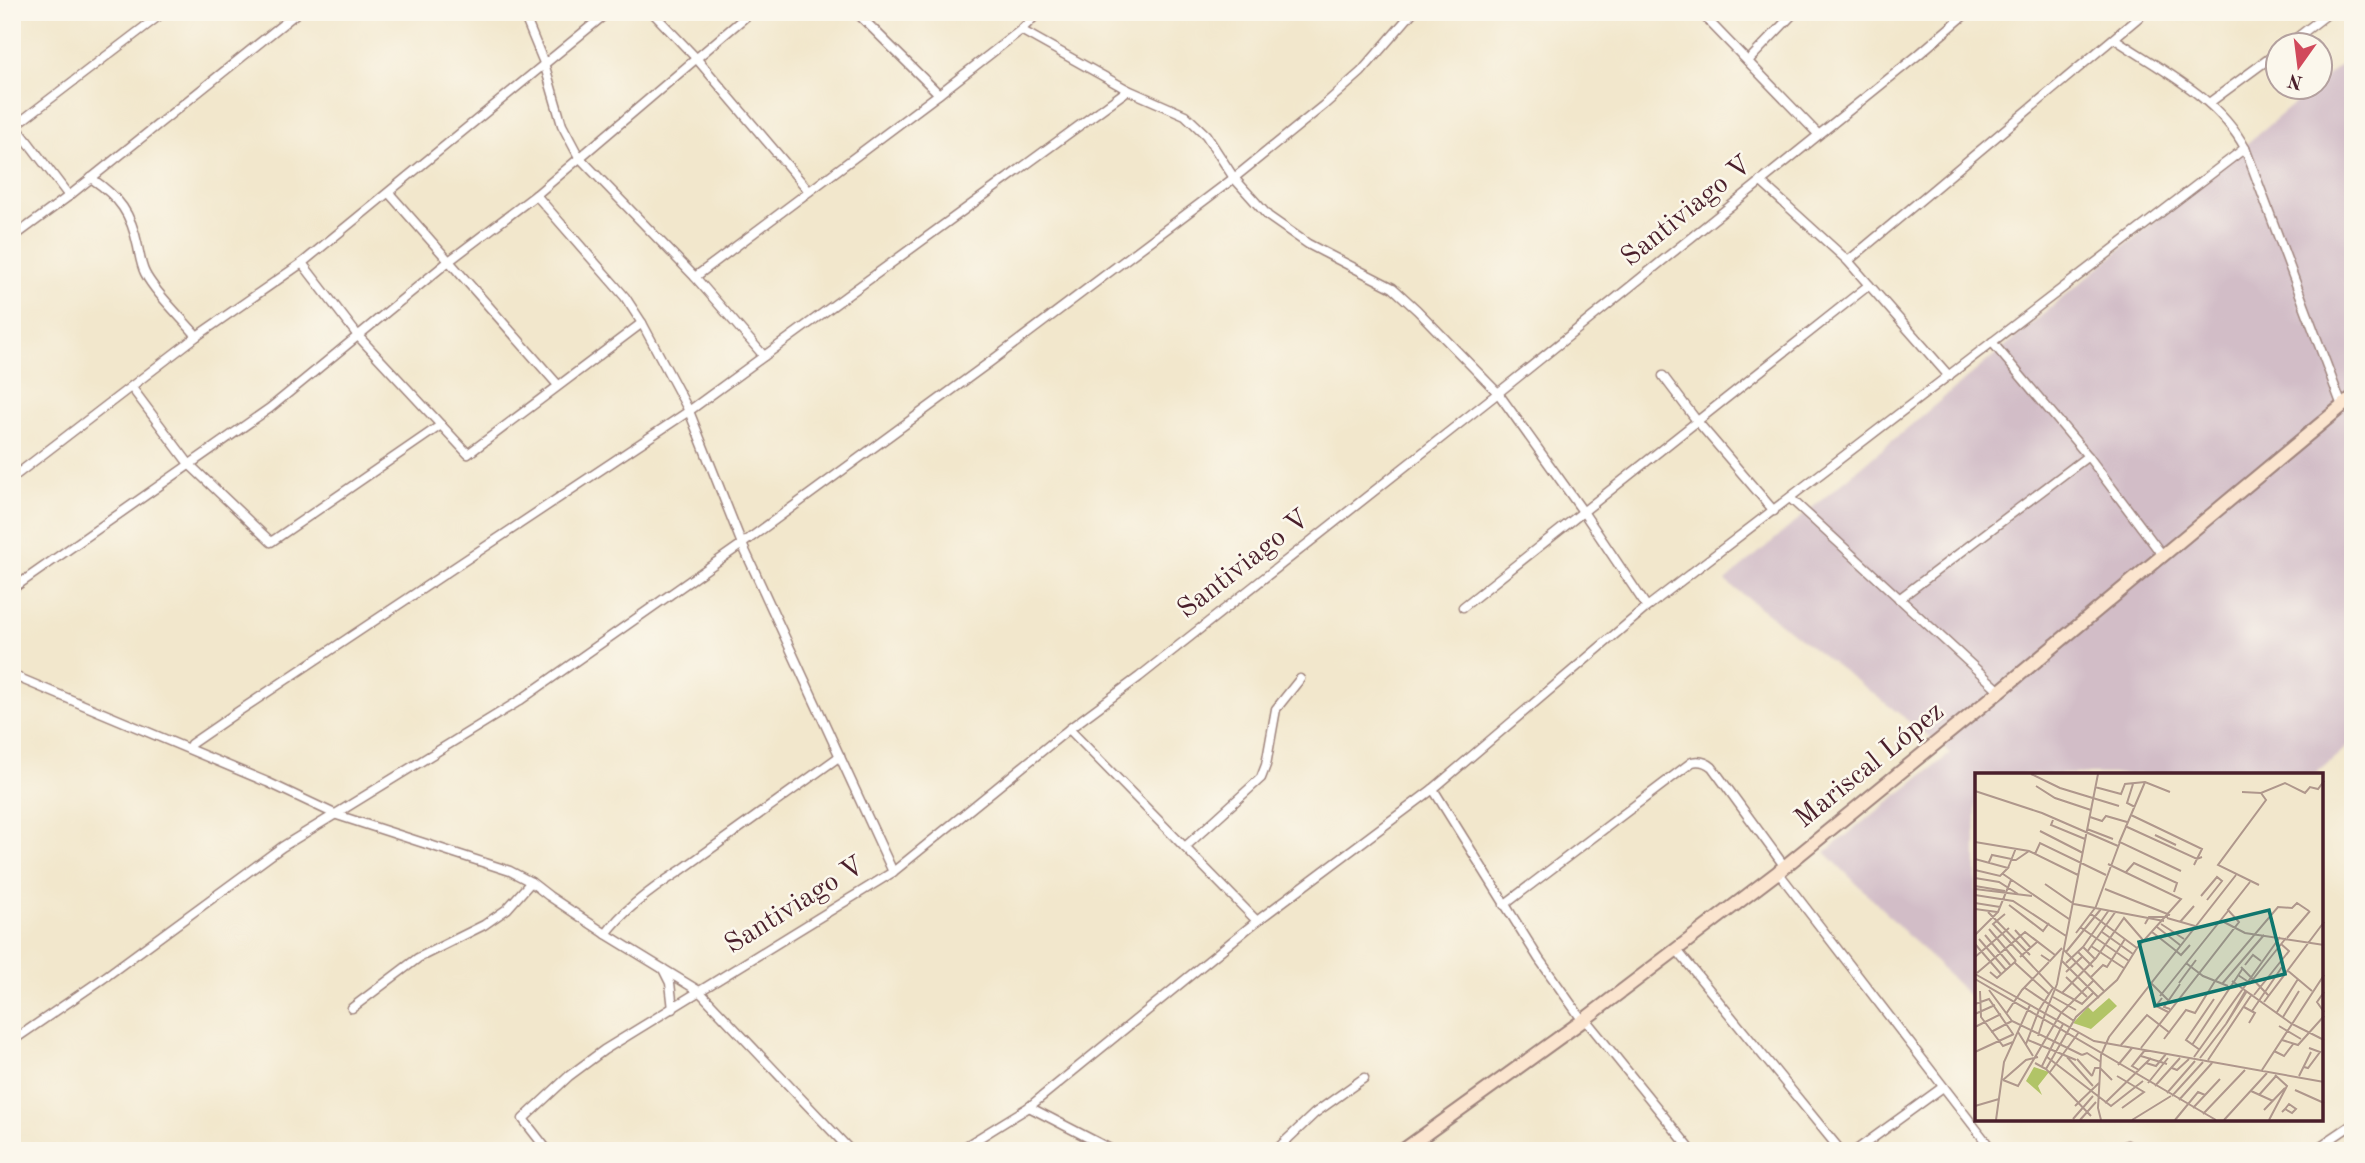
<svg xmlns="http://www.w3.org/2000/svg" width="2365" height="1163" viewBox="0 0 2365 1163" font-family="'Old Standard TT',serif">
<rect width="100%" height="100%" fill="#fbf7ec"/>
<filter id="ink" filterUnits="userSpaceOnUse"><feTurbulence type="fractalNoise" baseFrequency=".0143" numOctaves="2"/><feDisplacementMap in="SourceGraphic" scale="14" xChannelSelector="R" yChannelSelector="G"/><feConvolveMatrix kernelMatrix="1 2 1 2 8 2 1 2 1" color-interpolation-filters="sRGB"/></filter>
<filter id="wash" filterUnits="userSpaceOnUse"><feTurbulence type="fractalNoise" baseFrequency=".00686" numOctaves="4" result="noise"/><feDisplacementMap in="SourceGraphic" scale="28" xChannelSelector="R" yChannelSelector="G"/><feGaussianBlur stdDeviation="1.57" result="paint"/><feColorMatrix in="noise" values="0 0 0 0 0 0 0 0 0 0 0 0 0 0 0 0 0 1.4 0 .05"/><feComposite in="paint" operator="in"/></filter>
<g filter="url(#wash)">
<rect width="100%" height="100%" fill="#f2e7cc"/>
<!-- industrial -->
<polygon fill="#d2bdc7" points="2353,54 2353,742 2315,774 1976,774 1976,1003 1825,852 1951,753 1725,581 2313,88 2320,88 2320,82"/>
</g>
<g filter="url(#ink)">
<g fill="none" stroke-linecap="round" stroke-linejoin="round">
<!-- street casing -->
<g stroke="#9e837c" stroke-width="11">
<g id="street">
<polyline points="523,12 544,63 562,125 579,157 695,277 764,356"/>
<polyline points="652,12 696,58 809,191"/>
<polyline points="856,12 939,94"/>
<polyline points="1700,12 1818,134"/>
<polyline points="1021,30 1128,90 1185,115 1206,135 1234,178 1268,216 1308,244 1393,288 1417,310 1498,393 1584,513 1647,607"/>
<path d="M2115 39C2161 70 2218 97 2245 148L2342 406"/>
<polyline points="2286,46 2330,12"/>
<polyline points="1748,61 1795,12"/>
<polyline points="2209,103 2278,52"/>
<polyline points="12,121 69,196"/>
<polyline points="16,125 164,12"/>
<path d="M91 178C120 198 131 213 138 247 140 257 141 265 145 273 155 293 182 318 197 336"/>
<polyline points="1760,181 1848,261 1949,376"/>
<polyline points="389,193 558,385"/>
<polyline points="536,195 625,297 642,323 689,411 742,544 893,872"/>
<polyline points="12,238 69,196 298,12"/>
<polyline points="1848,261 2145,12"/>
<polyline points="302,263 359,337 468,454 642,323"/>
<polyline points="695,277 939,94 1021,30 1039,12"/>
<polyline points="1992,342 2088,456 2163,556"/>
<polyline points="1663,376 1697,421 1774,511"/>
<polyline points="132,388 189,464 271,542 441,425"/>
<polyline points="12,478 197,336 302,263 608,12"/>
<polyline points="1790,498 2000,691"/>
<polyline points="12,589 270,408 449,261 536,195 751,12"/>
<polyline points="1899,599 2088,456"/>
<polyline points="1463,607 1869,285"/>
<polyline points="12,675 267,782 337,815 510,871 531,882 549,896 606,934 699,991 851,1151"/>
<polyline points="1069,729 1257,921"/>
<polyline points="189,748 191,744 236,713 689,411 1128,90"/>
<polyline points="1433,789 1539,959 1583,1021"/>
<polyline points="1185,847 1261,778 1266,765 1276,709 1300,679"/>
<polyline points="1778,872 1993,1151"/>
<path d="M1504 905 1692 762C1700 760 1706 762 1712 767L1785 867"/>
<path d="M606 934C625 908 653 888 680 871L840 756"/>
<polyline points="1676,949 1841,1151"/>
<polyline points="663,969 670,983 673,1009"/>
<polyline points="352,1008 418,958 484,925 507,909 531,882"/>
<polyline points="1585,1019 1692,1151"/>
<polyline points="12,1041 101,980 282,847 519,701 742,544 990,362 1234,178 1324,105 1361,72 1413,12"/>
<polyline points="1029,1107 1114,1151"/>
<polyline points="2127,1145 2131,1151"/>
<polyline points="548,1151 523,1119 569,1076 604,1050 893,872 1069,729 1139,677 1498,393 1918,55 1968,12"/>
<polyline points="958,1151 1029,1107 1257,921 1433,789 1647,607 2245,148"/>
<polyline points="1275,1151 1315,1113 1364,1078"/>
<polyline points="1855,1151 1943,1087"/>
<polyline points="2313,1151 2353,1124"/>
</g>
</g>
<!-- secondary casing -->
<g stroke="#9e837c" stroke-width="16">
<polyline id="secondary" points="1402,1151 1585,1019 1778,872 2000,691 2353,397"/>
</g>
<!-- street -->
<use href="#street" stroke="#fff" stroke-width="8"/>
<!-- secondary -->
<use href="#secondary" stroke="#fbe5cf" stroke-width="12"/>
</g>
</g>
<g text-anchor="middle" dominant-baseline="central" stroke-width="5" stroke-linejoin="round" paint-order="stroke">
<!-- street labels -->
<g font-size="28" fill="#4a1f2b" stroke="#fbf7ec">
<text transform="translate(1687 212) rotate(-39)">Santiviago V</text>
<text transform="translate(1244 565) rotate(-38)">Santiviago V</text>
<text transform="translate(1870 766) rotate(-39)">Mariscal López</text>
<text transform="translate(795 906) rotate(-32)">Santiviago V</text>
</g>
</g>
<!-- overview -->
<g transform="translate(1975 773)">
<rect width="348" height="348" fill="#f2e7cc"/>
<path d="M59 294 74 299 63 313 67 322 51 308Z" fill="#b1c467"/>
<path d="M134 225 142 233 116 256 98 250 113 234 118 239Z" fill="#b1c467"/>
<path fill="none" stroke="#af978c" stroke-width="2" d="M56 1 85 15 144 33M158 11 152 30 160 34M61 13 80 25 116 37M120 14 146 21 150 11 170 9 195 19M0 18 67 40 143 73M267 19 286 20 310 10 330 20 335 14 343 16 349 8M156 42 227 76 219 92M115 44 127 48 131 43 152 49M78 47 76 52 110 66M150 53 222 86 227 84M112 56 138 66M65 58 108 80M180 62 201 72M0 69 54 78 103 102M144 70 170 9M60 81 65 70 131 102M0 86 33 95 25 103 0 97M14 89 17 82 41 87 54 78M33 95 41 75M151 99 159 90 202 110 199 119M28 101 94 146M0 105 24 109 43 121M70 111 99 131 189 148M284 112 243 92 291 27 286 20M0 113 30 118M0 116 57 123M130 116 195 142M0 122 38 128 91 163M226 123 242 104 247 108 232 127M0 130 25 134M34 132 68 158 74 150M0 136 22 139M120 136 145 69 206 98M13 139 55 182M30 141 18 151 78 215 107 231 119 219M116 141 162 175M192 145 220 153M245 147 270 160 349 172M205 149 219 133M170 151 174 144H193M186 151 209 166M105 154 154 188M182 154 205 172M14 156 41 188M40 157 56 175M127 159 158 181M177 159 200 177M101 160 120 135M0 162 23 139 36 107M10 162 36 193M312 165 335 138M4 166 31 197M0 171 26 201M116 173 149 195M108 174 134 137M88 176 130 219M200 177 206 182 215 172M91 179 126 136M103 179 118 194M112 179 141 138M66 182 75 188 87 175M0 184 34 155M45 184 62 169M86 187 124 225M40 190 74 221M91 190 108 174 120 186M211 190 228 203 253 213M270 192 278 182 286 188M266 194 293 222M312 197 337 218M15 199 22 205 41 188M91 199 108 183M2 200 50 159 80 182M0 201 119 268 349 309M263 202 275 210 311 165M91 204 112 224M116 204 128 192 132 194 150 166M0 206 241 347M257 208 317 251 349 267M176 210 193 227M204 210 221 187M247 211 289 162M50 215 99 248M14 217 37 248 107 282M271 217 251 251 272 218M5 218 6 244 28 273 38 269M349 219 342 229 349 239M87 220 121 185 149 145 168 167M279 222 314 178 306 171M185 223 253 138M78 224 101 237M187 225 181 233 193 239M289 229 349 149M0 231 14 226 38 261M269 234 280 240 274 250M195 236 189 234 205 211M64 237 78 215M277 238 307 194M302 239 323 206M0 241 20 232M31 241 47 217 74 189M70 241 82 211 123 1M308 244 324 218M304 253 326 266M0 254 26 241M16 259 37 248M43 259 58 283M63 263 70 241M189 266 211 237 220 240 240 208 303 134 317 135 322 130 334 138M53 267 101 287M307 267 323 272 349 243M51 271 64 237M146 272 172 242 195 260M217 272 268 195M166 275 264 149 253 137 275 109M225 277 211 267 239 226M299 278 309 283 319 270M0 279 39 261M107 282 112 280 126 289M166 283 192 291M72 284 136 333 168 308M92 284 118 313M219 284 305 164M225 285 251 251M102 286 117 303M233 287 277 221M60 290 71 296 116 343M171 290 181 293 191 281M143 292 157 275M67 293 88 251M329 294 333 295 345 279 334 275M197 295 202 297 214 286M71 296 101 244 142 207 162 175 206 126 133 91M164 297 157 293 170 277M287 297 349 202M75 299 104 259M117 303 120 295H125L137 307M142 303 169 319 147 335M324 303 336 279M28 307 43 313 86 240 119 207M28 307 51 287 63 284M173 310 193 285M180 313 205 285M320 317 349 330M276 318 298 328M192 320 220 288M284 322 301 303M197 323 228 289M204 327 237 290M130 330 176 285M0 333 24 326M100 333 124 310M218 335 245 306M289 337 310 315M307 339 310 336 314 331 321 336 317 340 310 336M228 341 270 297M98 346 118 323M21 347 29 289 55 232M105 347 121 329M126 347 123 335 126 282 134 264 261 102M157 347 196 323M200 347 223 319 230 322M249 347 292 300M294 347 312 313 300 302"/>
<path fill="#0f766e" fill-opacity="0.15" stroke="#0f766e" stroke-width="3.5" d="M294 137 310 201 180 233 164 169Z"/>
<rect width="348" height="348" fill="none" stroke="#4a1f2b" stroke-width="3.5"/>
</g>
<!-- margin -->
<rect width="2365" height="1163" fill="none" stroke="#fbf7ec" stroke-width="42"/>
<!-- north arrow -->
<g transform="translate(2299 66) rotate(194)"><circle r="33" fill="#fbf7ec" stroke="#b4a19f" stroke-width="2"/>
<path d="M0-5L12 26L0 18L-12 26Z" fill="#d1495b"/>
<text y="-10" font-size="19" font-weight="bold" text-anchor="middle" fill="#4a1f2b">N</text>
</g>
</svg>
